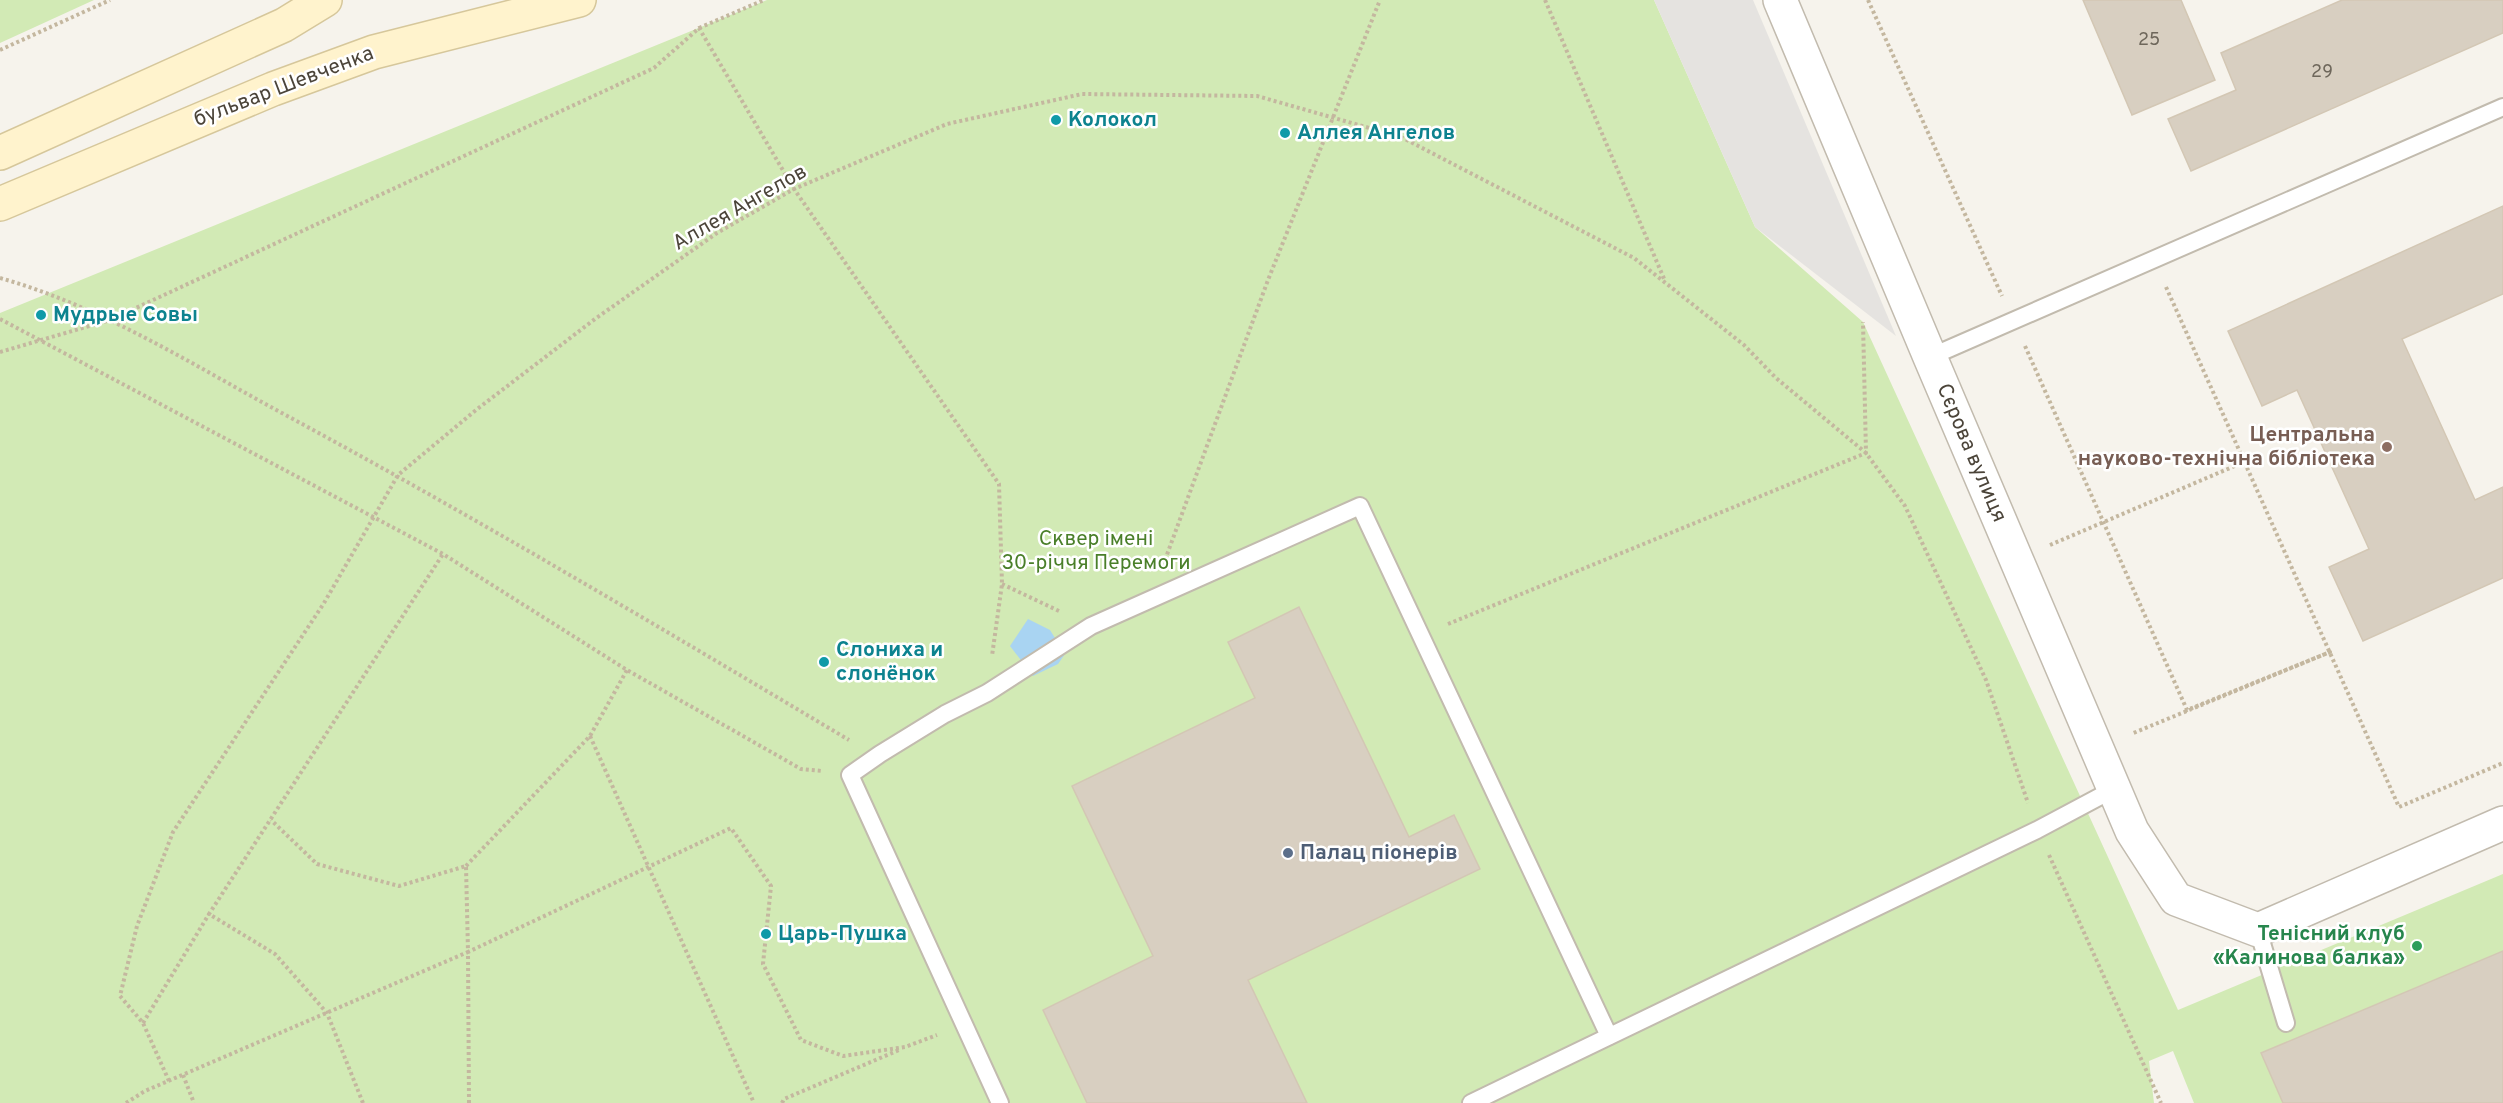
<svg xmlns="http://www.w3.org/2000/svg" width="2503" height="1103" viewBox="0 0 2503 1103" font-family="Overpass,sans-serif">
<rect width="100%" height="100%" fill="#f6f3ec"/>
<!-- green -->
<g fill="#d2eab5">
<polygon points="0,0 94,0 0,43"/>
<polygon points="767,0 1654,0 1755,227 1863,322 2178,1010 2503,874 2503,1103 2194,1103 2173,1051 2149,1061 2154,1103 0,1103 0,313"/>
</g>
<!-- parking -->
<polygon fill="#e5e3e0" points="1654,0 1753,0 1896,336 1755,227"/>
<!-- water -->
<polygon fill="#a9d4f2" points="1028,619 1050,630 1065,654 1058,664 1033,676 1010,646"/>
<!-- building -->
<g fill="#d8cfc1" stroke="#d3c7b4" stroke-width="1.5">
<polygon points="2083,0 2181,0 2215,80 2132,115"/>
<polygon points="2342,0 2503,0 2503,33 2191,171 2168,119 2236,90 2221,53"/>
<polygon points="2503,206 2503,294 2402,339 2475,500 2503,487 2503,578 2363,641 2329,567 2369,549 2297,390 2262,406 2228,331"/>
<polygon points="1299,607 1409,837 1454,815 1480,869 1248,980 1307,1103 1087,1103 1043,1010 1153,956 1072,786 1255,698 1228,642"/>
<polygon points="2503,951 2503,1103 2283,1103 2261,1053"/>
</g>
<g fill="none" stroke-linecap="round" stroke-linejoin="round">
<!-- lane casing -->
<g stroke="#c2bbae" stroke-width="20">
<g id="lane">
<polyline points="1930,357 2503,107"/>
<polyline points="2258,930 2286,1023"/>
<polyline points="1000,1103 850,775 880,754 945,714 987,693 1091,626 1360,506 1609,1036"/>
<polyline points="1471,1103 2037,830 2114,789"/>
</g>
</g>
<!-- street casing -->
<g stroke="#c2bbae" stroke-width="36">
<polyline id="street" points="1780,0 1930,357 2132,831 2176,899 2258,930 2503,823"/>
</g>
<!-- secondary casing -->
<g stroke="#d6c79b" stroke-width="36">
<g id="secondary">
<polyline points="0,153 284,25 325,0"/>
<polyline points="0,204 273,89 374,52 579,0"/>
</g>
</g>
<!-- path -->
<g stroke="#c4b79f" stroke-width="4" stroke-dasharray="3 3" stroke-linecap="butt">
<polyline points="1545,0 1665,281"/>
<polyline points="1868,0 2002,296"/>
<polyline points="699,28 764,0"/>
<polyline points="0,50 110,0"/>
<path d="M0 278C100 306 190 363 280 412 473 516 661 628 849 740"/>
<polyline points="2166,287 2399,807 2503,763"/>
<polyline points="0,319 443,554 627,670 801,769 822,771"/>
<polyline points="2025,346 2187,710 2330,652 2131,734"/>
<polyline points="0,352 110,320 654,68 699,28 794,189 999,484 1002,584 992,656"/>
<polyline points="2050,545 2244,462"/>
<polyline points="1165,560 1268,280 1380,0"/>
<polyline points="1002,584 1059,611"/>
<polyline points="1448,624 1866,453 1863,322"/>
<polyline points="590,736 754,1103"/>
<polyline points="2049,855 2161,1103"/>
<polyline points="466,866 590,736 627,670"/>
<polyline points="143,1023 209,914"/>
<polyline points="183,1075 194,1103"/>
<polyline points="169,1081 143,1023 120,996 137,926 173,832 324,603 398,475 476,410 595,319 717,233 794,189 947,124 1082,94 1257,96 1401,137 1634,258 1744,345 1776,378 1866,453 1905,506 1986,680 2028,803"/>
<polyline points="126,1103 145,1091 468,952 466,866 399,886 317,864 271,820"/>
<polyline points="363,1103 327,1013 275,954 209,914 443,554"/>
<polyline points="469,1103 468,952 731,828 771,886 763,964 801,1040 843,1056 905,1047 937,1035"/>
<polyline points="782,1103 784,1099 899,1050"/>
</g>
<!-- lane -->
<use href="#lane" stroke="#fff" stroke-width="16"/>
<!-- street -->
<use href="#street" stroke="#fff" stroke-width="33"/>
<!-- secondary -->
<use href="#secondary" stroke="#fff3cd" stroke-width="33"/>
</g>
<!-- markers -->
<g fill="#0f9aa8" stroke="#fff" stroke-width="2">
<circle cx="1056" cy="120" r="6"/>
<circle cx="1285" cy="133" r="6"/>
<circle cx="41" cy="315" r="6"/>
<circle cx="824" cy="662" r="6"/>
<circle cx="766" cy="934" r="6"/>
</g>
<circle fill="#8d6e63" stroke="#fff" stroke-width="2" cx="2387" cy="447" r="6"/>
<circle fill="#5c6f8a" stroke="#fff" stroke-width="2" cx="1288" cy="853" r="6"/>
<circle fill="#2e9e5b" stroke="#fff" stroke-width="2" cx="2417" cy="946" r="6"/>
<g text-anchor="middle" dominant-baseline="central" stroke-width="5" stroke-linejoin="round" paint-order="stroke">
<!-- number labels -->
<g font-size="18" fill="#6e675b">
<text x="2149" y="40">25</text>
<text x="2322" y="72">29</text>
</g>
<!-- street labels -->
<g font-size="21" fill="#4b4439" stroke="#fff">
<text transform="translate(284 87) rotate(-21)">бульвар Шевченка</text>
<text transform="translate(740 208) rotate(-30)">Аллея Ангелов</text>
<text transform="translate(1971 453) rotate(67)">Сєрова вулиця</text>
</g>
<!-- culture labels -->
<g font-size="21" font-weight="bold" fill="#0d838f" stroke="#fff" text-anchor="start">
<text x="1068" y="120">Колокол</text>
<text x="1297" y="133">Аллея Ангелов</text>
<text x="53" y="315">Мудрые Совы</text>
<text x="836" y="650">Слониха и<tspan x="836" dy="24">слонёнок</tspan></text>
<text x="778" y="934">Царь-Пушка</text>
</g>
<!-- education labels -->
<g font-size="21" font-weight="bold" fill="#785e54" stroke="#fff" text-anchor="end">
<text x="2375" y="435">Центральна<tspan x="2375" dy="24">науково-технічна бібліотека</tspan></text>
</g>
<!-- park labels -->
<g font-size="21" fill="#4a7f2a" stroke="#fff">
<text x="1096" y="539">Сквер імені<tspan x="1096" dy="24">30-річчя Перемоги</tspan></text>
</g>
<!-- service labels -->
<g font-size="21" font-weight="bold" fill="#4e5e75" stroke="#fff" text-anchor="start">
<text x="1300" y="853">Палац піонерів</text>
</g>
<!-- leisure labels -->
<g font-size="21" font-weight="bold" fill="#27864d" stroke="#fff" text-anchor="end">
<text x="2405" y="934">Тенісний клуб<tspan x="2405" dy="24">«Калинова балка»</tspan></text>
</g>
</g>
</svg>
